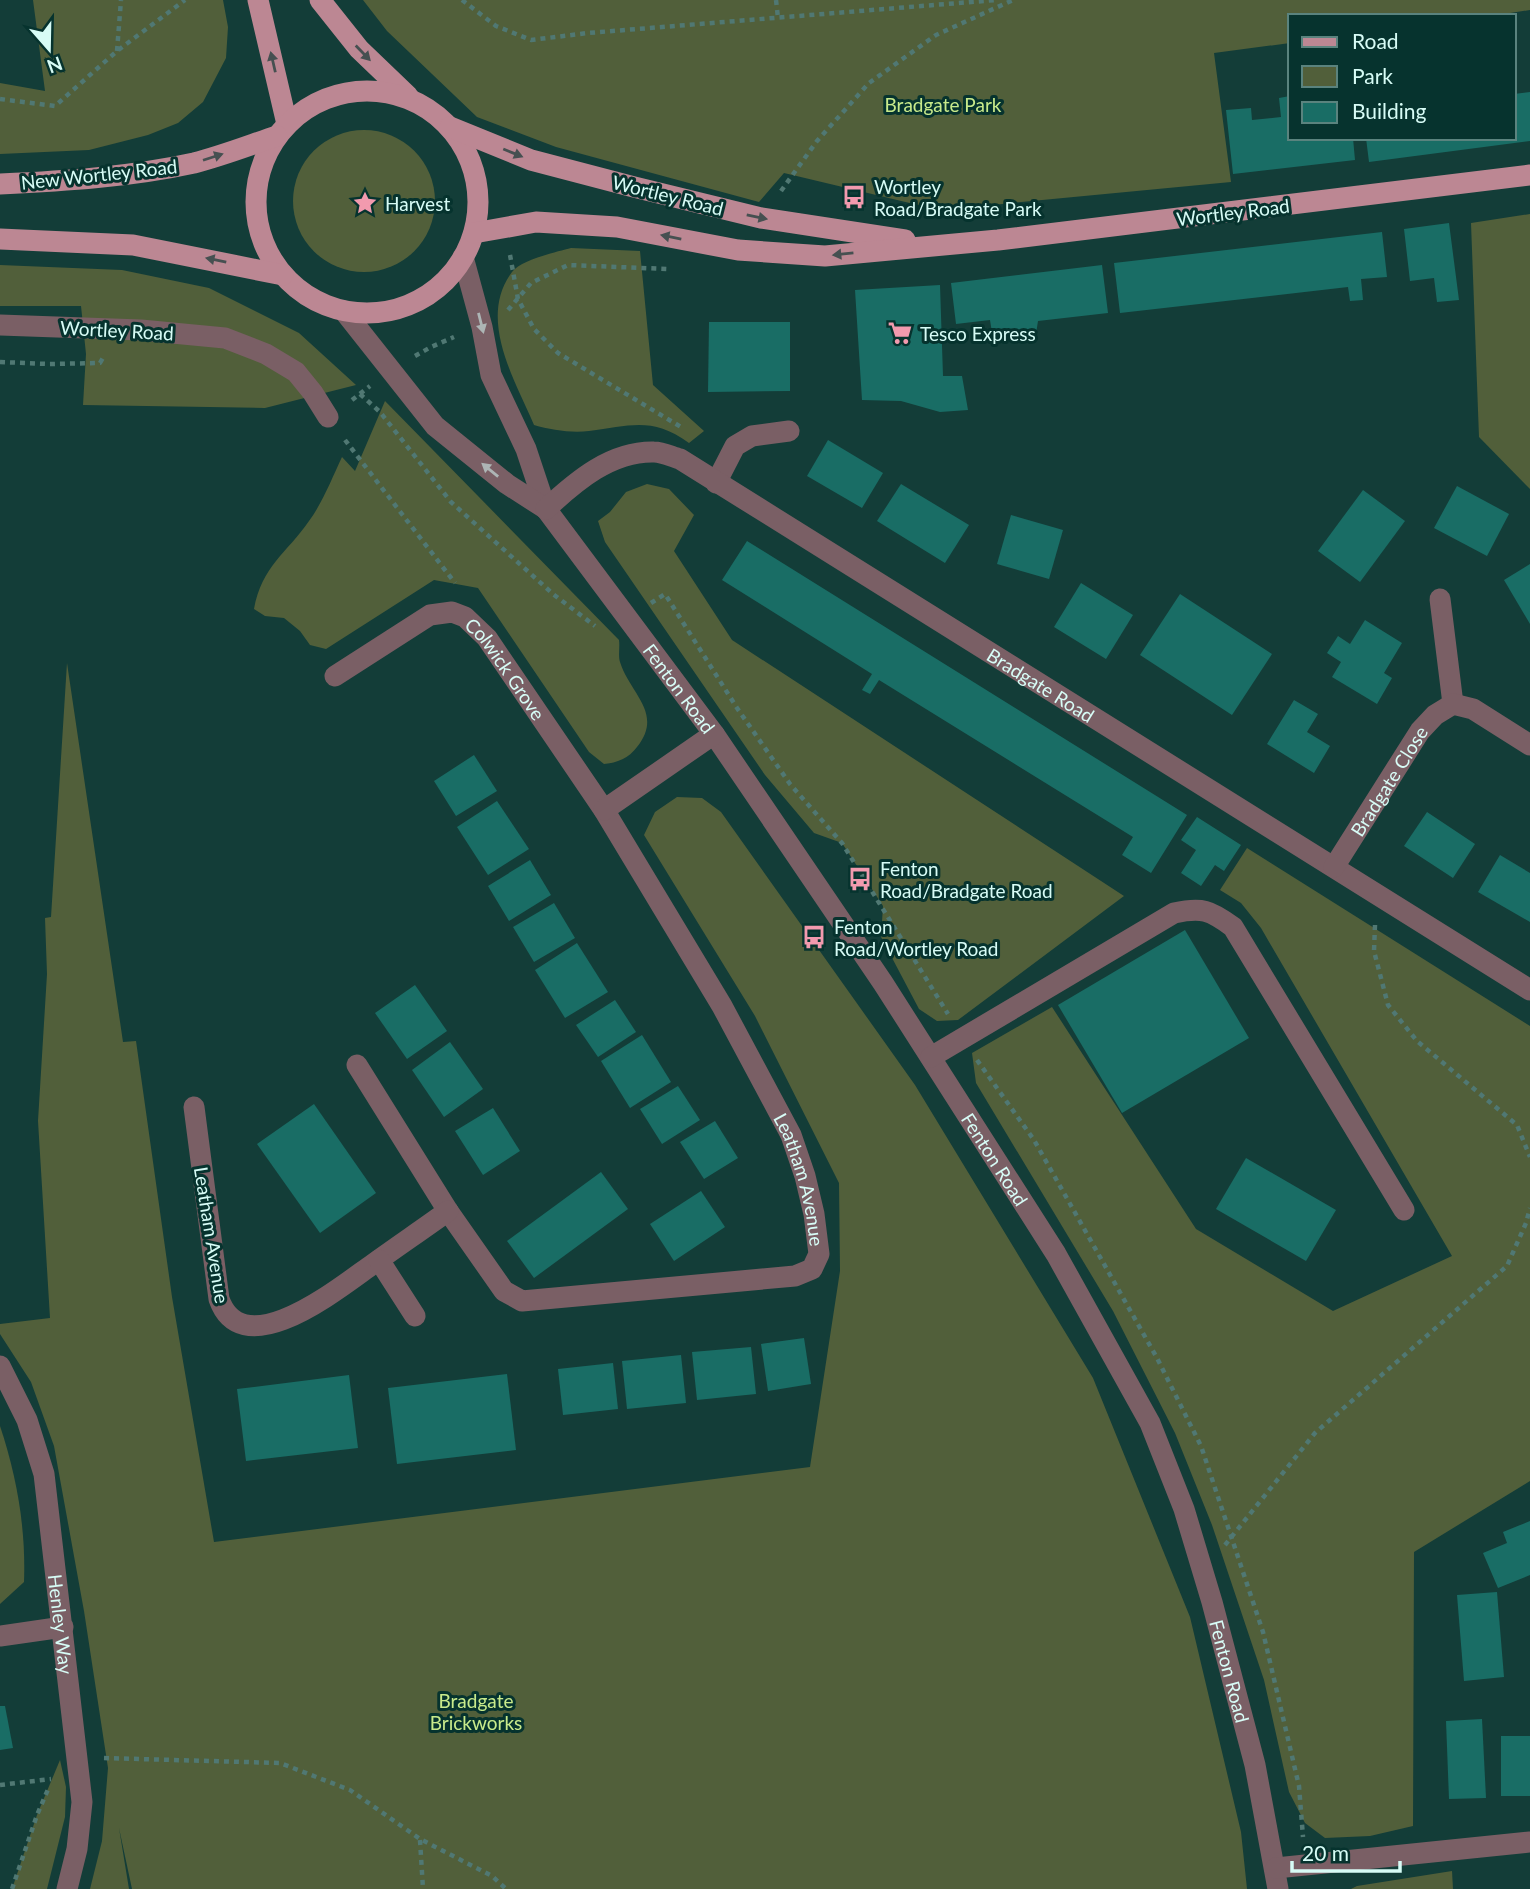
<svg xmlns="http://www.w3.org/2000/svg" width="1530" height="1889" viewBox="0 0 1530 1889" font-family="Lato,sans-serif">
<rect width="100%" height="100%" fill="#133d38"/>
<!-- green -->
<g fill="#515f3a">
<polygon points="33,0 223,0 228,27 226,58 203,102 178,123 148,135 89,150 0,154 0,83 45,91"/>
<polygon points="363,0 1530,0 1530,10 1491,16 1290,16 1290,43 1214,53 1231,182 939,210 784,173 759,202 556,147 477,117 387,31"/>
<circle cx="364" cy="201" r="71"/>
<polygon points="1530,214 1530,489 1479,437 1471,223"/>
<path d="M571 248 640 251 653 385 704 431 689 443C652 416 630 426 589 431 571 433 551 430 534 425 515 380 477 319 512 272 521 260 556 252 571 248Z"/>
<polygon points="0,265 122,270 209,288 299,333 356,385 265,408 83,405 86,354 81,306 0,306"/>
<path d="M385 401 619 640C620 647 618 656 620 662 630 694 664 713 637 747 629 758 617 763 604 764L589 752 478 588 434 580 326 649 310 645 300 631 284 618 265 616 254 609C262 566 286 554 309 521 323 502 332 478 342 457L355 471Z"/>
<polygon points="647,484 669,489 694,515 674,551 732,640 1124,896 958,1020 937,1021 919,1009 881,937 883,906 842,843 814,833 765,775 605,542 598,521 610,512 626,492"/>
<polygon points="67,663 123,1042 136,1041 172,1297 214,1542 810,1467 840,1271 839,1183 755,1016 644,835 655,812 677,797 702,798 721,812 915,1085 1093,1378 1190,1617 1241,1832 1247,1889 132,1889 119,1828 129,1889 90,1889 102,1841 108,1768 84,1611 54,1446 31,1382 0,1334 0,1324 50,1318 38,1121 47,974 45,918 51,917"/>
<polygon points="1247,848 1530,1026 1530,1481 1414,1552 1413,1826 1370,1836 1325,1838 1305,1823 1289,1792 1264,1680 1212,1525 1175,1433 1113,1311 976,1083 972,1053 1052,1007 1196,1229 1333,1311 1452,1256 1261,928 1241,903 1220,890"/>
<path d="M0 1426C17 1477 26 1529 24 1582L0 1604Z"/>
<polygon points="60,1760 66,1787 65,1817 47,1889 12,1889 37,1815"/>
<polygon points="1452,1871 1453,1889 1351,1889 1357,1886"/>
</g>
<!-- building -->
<g fill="#196d65">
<polygon points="1530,92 1530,141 1369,162 1366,138 1514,138 1514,94"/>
<polygon points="1290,96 1290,138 1353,138 1355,160 1233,174 1226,110 1251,108 1252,120 1281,117 1279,98"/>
<polygon points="1449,223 1459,300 1437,302 1434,278 1410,281 1404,229"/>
<polygon points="1382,232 1387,277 1361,279 1363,300 1350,301 1348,287 1120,313 1114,263"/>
<polygon points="1102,265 1108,313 1038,321 1036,334 993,339 990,320 956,324 951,283"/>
<polygon points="940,285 943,376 962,376 968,410 940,412 901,401 862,400 855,290"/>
<polygon points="709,322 790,322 790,391 708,392"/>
<polygon points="828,440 883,473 862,508 807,476"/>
<polygon points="901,484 969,525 945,563 877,521"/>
<polygon points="1457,486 1509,514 1487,556 1434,528"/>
<polygon points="1363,490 1405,521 1360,582 1318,551"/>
<polygon points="1011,515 1063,530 1049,579 997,564"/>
<polygon points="747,541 1187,815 1151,873 1122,855 1133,837 879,680 870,694 862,690 872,674 722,580"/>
<polygon points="1530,564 1530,624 1504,580"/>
<polygon points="1081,583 1133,615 1106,659 1054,627"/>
<polygon points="1180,594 1272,654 1232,715 1140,655"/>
<polygon points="1365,620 1402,643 1384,673 1392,678 1377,704 1332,677 1341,662 1327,653 1338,636 1350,644"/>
<polygon points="1294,700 1318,714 1307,732 1330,746 1314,773 1267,744"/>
<polygon points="474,755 497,791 456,816 434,781"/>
<polygon points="497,801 529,849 488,875 457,827"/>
<polygon points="1427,812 1475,844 1453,878 1404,846"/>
<polygon points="1197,817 1241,845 1224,871 1215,865 1201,886 1181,873 1196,850 1181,840"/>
<polygon points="1500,855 1530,873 1530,922 1478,892"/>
<polygon points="530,860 551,895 509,921 488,886"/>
<polygon points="554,903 575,938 534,962 513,927"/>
<polygon points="1185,930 1249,1038 1122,1113 1058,1005"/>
<polygon points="577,943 608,992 565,1018 535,970"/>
<polygon points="415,985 447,1031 407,1059 375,1013"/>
<polygon points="615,1000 636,1032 598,1057 576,1025"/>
<polygon points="642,1035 671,1082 630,1108 601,1061"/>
<polygon points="450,1042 483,1089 444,1117 412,1070"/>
<polygon points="678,1086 700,1120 662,1144 640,1109"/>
<polygon points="314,1104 376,1193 320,1233 257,1144"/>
<polygon points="493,1108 520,1151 483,1175 455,1131"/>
<polygon points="715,1121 738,1158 704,1179 680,1142"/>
<polygon points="1246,1158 1336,1210 1306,1261 1216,1209"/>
<polygon points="601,1172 628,1209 534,1278 507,1241"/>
<polygon points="701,1191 725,1227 674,1261 650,1224"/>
<polygon points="804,1338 811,1384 768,1391 761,1344"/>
<polygon points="751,1347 756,1394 697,1400 692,1352"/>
<polygon points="681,1355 686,1403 627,1409 622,1361"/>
<polygon points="613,1363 618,1409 563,1415 558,1369"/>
<polygon points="507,1374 516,1450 397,1464 388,1388"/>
<polygon points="349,1375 358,1448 246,1461 237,1389"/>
<polygon points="1530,1521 1530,1575 1498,1588 1483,1553 1507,1543 1503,1532"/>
<polygon points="1497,1592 1504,1677 1464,1681 1457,1595"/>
<polygon points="0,1706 5,1706 13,1748 0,1750"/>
<polygon points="1482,1719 1486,1798 1449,1799 1446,1721"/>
<rect x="1501" y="1736" width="29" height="60"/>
</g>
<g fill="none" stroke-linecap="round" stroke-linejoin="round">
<!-- path -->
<g stroke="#507873" stroke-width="4.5" stroke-dasharray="5 5" stroke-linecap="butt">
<polyline points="462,0 496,26 531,40 588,33 996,0"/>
<polyline points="776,0 778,18"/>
<polyline points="117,51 121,0"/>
<polyline points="0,99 55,106 117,51 185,0"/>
<polyline points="781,191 817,141 869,83 936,35 1013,0"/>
<polyline points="510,255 518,299 534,329 558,353 681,427"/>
<polyline points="508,310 531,283 568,265 668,269"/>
<polyline points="415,356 431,347 454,337"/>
<polyline points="0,362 49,364 100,363 104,356"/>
<polyline points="360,394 380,412 451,502 553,594 595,626"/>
<polyline points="352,400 370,386"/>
<polyline points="345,440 455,583"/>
<polyline points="651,603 665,594 737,708 790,784 842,843 948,1014"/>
<polyline points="1375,925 1374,951 1388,1005 1417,1041 1517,1125 1530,1157"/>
<polyline points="977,1060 1034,1140 1157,1358 1201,1446 1263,1632 1299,1786 1303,1837"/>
<polyline points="1225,1545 1315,1433 1507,1266 1526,1223 1530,1208"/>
<polyline points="104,1758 280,1763 350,1790 420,1839 492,1876 506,1889"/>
<polyline points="0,1785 51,1779"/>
<polyline points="420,1840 423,1889"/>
<polyline points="12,1889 37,1815 49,1787"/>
</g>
<!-- minor -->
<g stroke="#7a5f65" stroke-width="21">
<path id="s1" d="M463 257 482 327 491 375 526 449 546 509 714 734 883 983 1056 1254 1150 1423 1184 1509 1212 1602 1255 1765 1278 1889"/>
<polyline points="344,311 435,426 507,484 546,509"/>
<polyline points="0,325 141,330 225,338 266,354 296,372 313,393 328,417"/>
<polyline points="716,483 735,446 752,436 789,431"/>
<path id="s2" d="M546 509C576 481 611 451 654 452 663 452 672 457 680 459L1530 990"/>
<polyline points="1440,599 1453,704"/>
<path id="s3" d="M335 676 430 615 452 612 465 617 487 638 604 810 722 1006 791 1135 805 1176 814 1214 819 1254 812 1269 795 1276 522 1301 504 1291 448 1211 357 1065"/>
<polyline points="604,810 714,734"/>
<path id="s4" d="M1334 867 1420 731 1435 715 1453 704 1473 709 1530 745"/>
<path d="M931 1057 1174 913C1202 907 1210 910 1233 927L1404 1210"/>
<path d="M194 1107 219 1299C243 1367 340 1287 373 1264 398 1246 423 1229 448 1211"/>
<polyline points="379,1260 415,1316"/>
<path id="s5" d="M0 1366 27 1420 44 1474 82 1802 77 1849 67 1889"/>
<polyline points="0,1636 63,1627"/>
<polyline points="1276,1868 1530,1842"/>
</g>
<!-- major -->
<g stroke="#bc8793" stroke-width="21">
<polyline points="258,0 287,124"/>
<polyline points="320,0 359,49 408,96"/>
<circle cx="367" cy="202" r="111"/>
<polyline points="450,127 531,160 634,187 761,218 905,240"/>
<path d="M0 184C65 181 130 177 194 163 222 156 250 145 277 136"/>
<polyline points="474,233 536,222 617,227 738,250 825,256 998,240 1530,175"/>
<polyline points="0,239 133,245 283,275"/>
</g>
</g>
<!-- one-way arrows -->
<defs><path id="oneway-solid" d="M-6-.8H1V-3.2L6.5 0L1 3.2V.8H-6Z" transform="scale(1.75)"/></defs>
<g fill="#465051">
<use href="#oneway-solid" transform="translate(363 53) rotate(46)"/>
<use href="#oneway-solid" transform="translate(273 62) rotate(-103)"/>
<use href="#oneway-solid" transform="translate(513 153) rotate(22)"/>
<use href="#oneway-solid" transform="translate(213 157) rotate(-18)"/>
<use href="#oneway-solid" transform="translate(757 217) rotate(12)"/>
<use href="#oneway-solid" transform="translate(671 237) rotate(-169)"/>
<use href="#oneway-solid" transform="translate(843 254) rotate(174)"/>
<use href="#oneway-solid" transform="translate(216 260) rotate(-168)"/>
</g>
<g fill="#adb5b5">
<use href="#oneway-solid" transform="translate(481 323) rotate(76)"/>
<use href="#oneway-solid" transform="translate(490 470) rotate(-141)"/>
</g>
<!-- icons -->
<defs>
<g id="bus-bare" transform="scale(1.89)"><path d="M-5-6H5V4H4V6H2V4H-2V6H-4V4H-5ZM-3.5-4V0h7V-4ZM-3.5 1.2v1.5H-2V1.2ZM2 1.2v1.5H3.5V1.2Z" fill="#f29aae" stroke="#06332e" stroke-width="2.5" paint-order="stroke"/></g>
<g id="sight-bare" transform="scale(1.89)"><path d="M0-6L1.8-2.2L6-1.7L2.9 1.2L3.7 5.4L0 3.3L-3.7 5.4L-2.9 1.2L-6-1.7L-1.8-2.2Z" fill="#f29aae" stroke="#06332e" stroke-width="2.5" paint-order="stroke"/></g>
<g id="supermarket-bare" transform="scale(1.89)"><path d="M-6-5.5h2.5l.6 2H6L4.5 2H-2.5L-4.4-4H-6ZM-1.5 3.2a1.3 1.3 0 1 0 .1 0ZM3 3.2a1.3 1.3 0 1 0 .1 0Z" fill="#f29aae" stroke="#06332e" stroke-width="2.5" paint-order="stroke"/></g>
</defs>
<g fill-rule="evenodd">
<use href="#bus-bare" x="854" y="197"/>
<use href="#sight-bare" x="365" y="203"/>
<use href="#supermarket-bare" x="900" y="333"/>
<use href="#bus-bare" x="860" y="879"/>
<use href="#bus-bare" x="814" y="937"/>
</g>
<g text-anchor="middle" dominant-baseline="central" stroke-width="6" stroke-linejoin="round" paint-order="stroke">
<!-- park labels -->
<g font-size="19" fill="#c8ea8b" stroke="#06332e">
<text x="943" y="104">Bradgate Park</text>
<text x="476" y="1700">Bradgate<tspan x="476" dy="22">Brickworks</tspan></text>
</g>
<!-- street labels -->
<g font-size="19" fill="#d7fcf6" stroke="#06332e">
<text transform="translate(99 174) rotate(-6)">New Wortley Road</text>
<text transform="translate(668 195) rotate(14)">Wortley Road</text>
<text transform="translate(1233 212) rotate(-7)">Wortley Road</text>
<text transform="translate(117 330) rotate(3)">Wortley Road</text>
<text stroke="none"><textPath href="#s3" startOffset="215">Colwick Grove</textPath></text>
<text stroke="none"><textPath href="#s2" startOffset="578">Bradgate Road</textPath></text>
<text stroke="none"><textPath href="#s1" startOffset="490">Fenton Road</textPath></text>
<text stroke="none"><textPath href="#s4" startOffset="102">Bradgate Close</textPath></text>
<text stroke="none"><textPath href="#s1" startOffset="1057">Fenton Road</textPath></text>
<text stroke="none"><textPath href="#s3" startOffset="808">Leatham Avenue</textPath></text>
<text transform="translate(212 1235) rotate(81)">Leatham Avenue</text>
<text stroke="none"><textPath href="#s5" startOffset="268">Henley Way</textPath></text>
<text stroke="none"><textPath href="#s1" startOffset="1624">Fenton Road</textPath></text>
</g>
<!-- poi labels -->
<g font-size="19" fill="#d7fcf6" stroke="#06332e" text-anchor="start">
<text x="874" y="186">Wortley<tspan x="874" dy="22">Road/Bradgate Park</tspan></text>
<text x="385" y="203">Harvest</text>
<text x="920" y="333">Tesco Express</text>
<text x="880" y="868">Fenton<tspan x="880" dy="22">Road/Bradgate Road</tspan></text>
<text x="834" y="926">Fenton<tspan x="834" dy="22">Road/Wortley Road</tspan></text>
</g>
</g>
<!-- legend -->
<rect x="1288" y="14" width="228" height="126" fill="#06332e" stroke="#5a837e" stroke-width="2"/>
<rect x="1302" y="37" width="35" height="10" fill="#bc8793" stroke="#5a837e" stroke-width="2"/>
<text x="1352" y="49" font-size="21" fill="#d7fcf6">Road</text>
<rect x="1302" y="66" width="35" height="21" fill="#515f3a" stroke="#5a837e" stroke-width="2"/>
<text x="1352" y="84" font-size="21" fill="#d7fcf6">Park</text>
<rect x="1302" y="102" width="35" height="21" fill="#196d65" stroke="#5a837e" stroke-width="2"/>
<text x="1352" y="119" font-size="21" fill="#d7fcf6">Building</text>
<!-- north arrow -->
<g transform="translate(49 49) rotate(160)" stroke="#06332e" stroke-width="5" paint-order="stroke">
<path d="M0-5L12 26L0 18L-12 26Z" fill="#d7fcf6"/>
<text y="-10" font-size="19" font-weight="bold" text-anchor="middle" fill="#d7fcf6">N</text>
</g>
<!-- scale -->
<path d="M1292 1861v10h108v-10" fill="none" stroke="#d7fcf6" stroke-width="3.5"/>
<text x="1302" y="1861" font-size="21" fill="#d7fcf6" stroke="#06332e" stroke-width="5" paint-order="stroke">20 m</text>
</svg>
